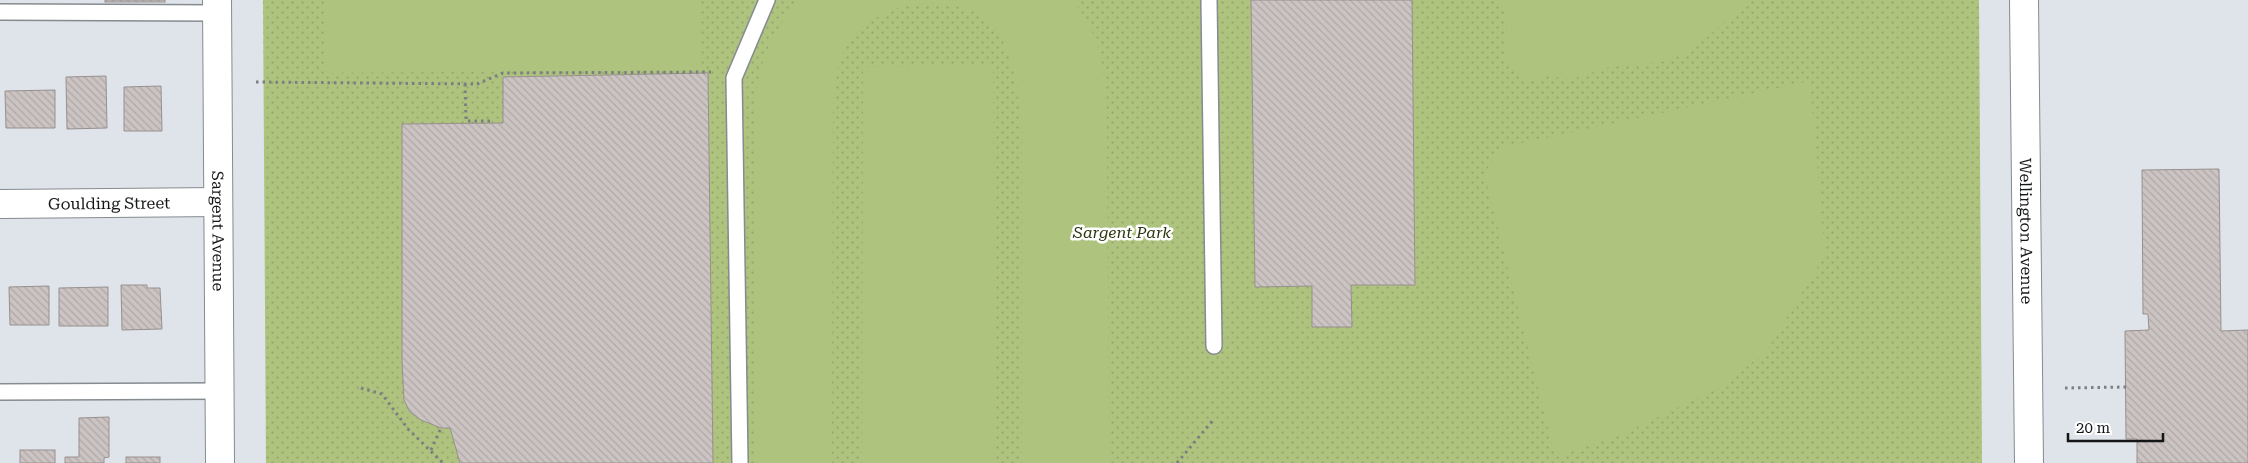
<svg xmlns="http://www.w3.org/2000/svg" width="2248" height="463" viewBox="0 0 2248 463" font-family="'Roboto Serif',serif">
<defs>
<pattern id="park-dots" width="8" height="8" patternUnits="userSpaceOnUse" patternTransform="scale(1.25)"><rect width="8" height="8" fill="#aec37e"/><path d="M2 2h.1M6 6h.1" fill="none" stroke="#95a76c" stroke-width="1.8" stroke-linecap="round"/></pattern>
<pattern id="building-back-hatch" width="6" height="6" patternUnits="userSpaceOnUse" patternTransform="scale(1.25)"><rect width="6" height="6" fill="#ccc4c3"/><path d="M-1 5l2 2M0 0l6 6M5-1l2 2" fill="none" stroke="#aea8a7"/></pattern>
</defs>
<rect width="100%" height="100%" fill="#dee4e9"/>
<!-- park -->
<polygon fill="url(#park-dots)" points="263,0 1979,0 1982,463 266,463"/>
<!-- garden -->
<g fill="#aec37e">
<polygon points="326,0 701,0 702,70 326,73"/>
<path d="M797 0H1072C1104 37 1105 74 1107 120L1109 463H1022V133C1018 95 1016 59 995 27 980 4 927 0 903 6 884 12 861 24 850 41 835 62 834 91 833 115L832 463H754V122C756 82 760 57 782 22 786 15 791 6 797 0Z"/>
<path d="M1500 0H1748C1721 24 1694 56 1657 63 1642 65 1626 64 1611 67 1584 73 1577 84 1548 75L1534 81C1516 77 1504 66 1504 46 1505 40 1507 36 1507 30 1507 20 1504 10 1500 0Z"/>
<polygon points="993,66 995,463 862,463 863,67"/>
<polygon points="1810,81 1825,255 1766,352 1719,388 1618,436 1555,456 1484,173 1503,147"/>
</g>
<!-- building -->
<g fill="url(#building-back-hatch)" stroke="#98908f">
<rect x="105" y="0" width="60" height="2"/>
<polygon points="1251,0 1412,0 1415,285 1351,285 1352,327 1312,327 1312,286 1255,287"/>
<polygon points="708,73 713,463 460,463 450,428 441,428 421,420 410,412 404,400 402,361 402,124 503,123 503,77"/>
<polygon points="106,76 107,128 67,129 66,77"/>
<polygon points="161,86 162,131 124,131 124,87"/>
<polygon points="55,90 55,128 6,128 5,91"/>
<polygon points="2219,169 2221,331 2248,330 2248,463 2137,463 2137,439 2126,439 2125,331 2149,330 2148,314 2143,314 2142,170"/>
<polygon points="121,285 147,285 147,288 160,288 162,329 122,330"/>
<polygon points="49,286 49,325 10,325 9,287"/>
<polygon points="108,287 108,326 59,326 59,288"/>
<polygon points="109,417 109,457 104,458 104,463 65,463 65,457 79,457 79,418"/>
<rect x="20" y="450" width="35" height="13"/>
<rect x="126" y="457" width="34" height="6"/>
</g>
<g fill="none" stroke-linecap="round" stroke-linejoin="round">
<!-- lane casing -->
<g stroke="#858b8f" stroke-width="18">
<g id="lane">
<polyline points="1209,0 1214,346"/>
<polyline points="0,12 217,13"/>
<polyline points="0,392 220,391"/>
<polyline points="740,463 734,78 767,0"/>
</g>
</g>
<!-- street casing -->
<g stroke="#858b8f" stroke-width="30">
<g id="street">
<path id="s1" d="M0 204 218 202"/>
</g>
</g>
<!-- secondary casing -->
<g stroke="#858b8f" stroke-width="30">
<g id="secondary">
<path id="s2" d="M217 0 220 463"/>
<path id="s3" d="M2024 0 2029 463"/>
</g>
</g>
<!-- path -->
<g stroke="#7b7f82" stroke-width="3" stroke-dasharray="2.5 4" stroke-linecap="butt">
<polyline points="256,82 477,84 503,73 711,72"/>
<polyline points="465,84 466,121 491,121"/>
<polyline points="361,388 382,394 408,429 443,463"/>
<polyline points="2065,388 2126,387"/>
<polyline points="431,450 441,428"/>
<polyline points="1177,463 1214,419"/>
</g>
<!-- lane -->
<use href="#lane" stroke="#fff" stroke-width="15"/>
<!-- street -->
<use href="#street" stroke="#fff" stroke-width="28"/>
<!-- secondary -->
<use href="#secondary" stroke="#fff" stroke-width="28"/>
</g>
<g text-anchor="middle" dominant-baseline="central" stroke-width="5" stroke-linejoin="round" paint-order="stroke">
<!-- street labels -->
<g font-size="16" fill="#131517" stroke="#fff">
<text stroke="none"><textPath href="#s1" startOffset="109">Goulding Street</textPath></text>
<text stroke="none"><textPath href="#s2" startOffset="231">Sargent Avenue</textPath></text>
<text stroke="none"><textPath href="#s3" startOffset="231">Wellington Avenue</textPath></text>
</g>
<!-- park labels -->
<g font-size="16" font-style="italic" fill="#2c370f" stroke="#fff">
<text x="1122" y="232">Sargent Park</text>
</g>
</g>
<!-- scale -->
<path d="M2068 433v8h95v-8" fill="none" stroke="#131517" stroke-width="2.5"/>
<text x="2076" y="433" font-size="15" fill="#131517" stroke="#ffffff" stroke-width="4" paint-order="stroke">20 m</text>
</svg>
